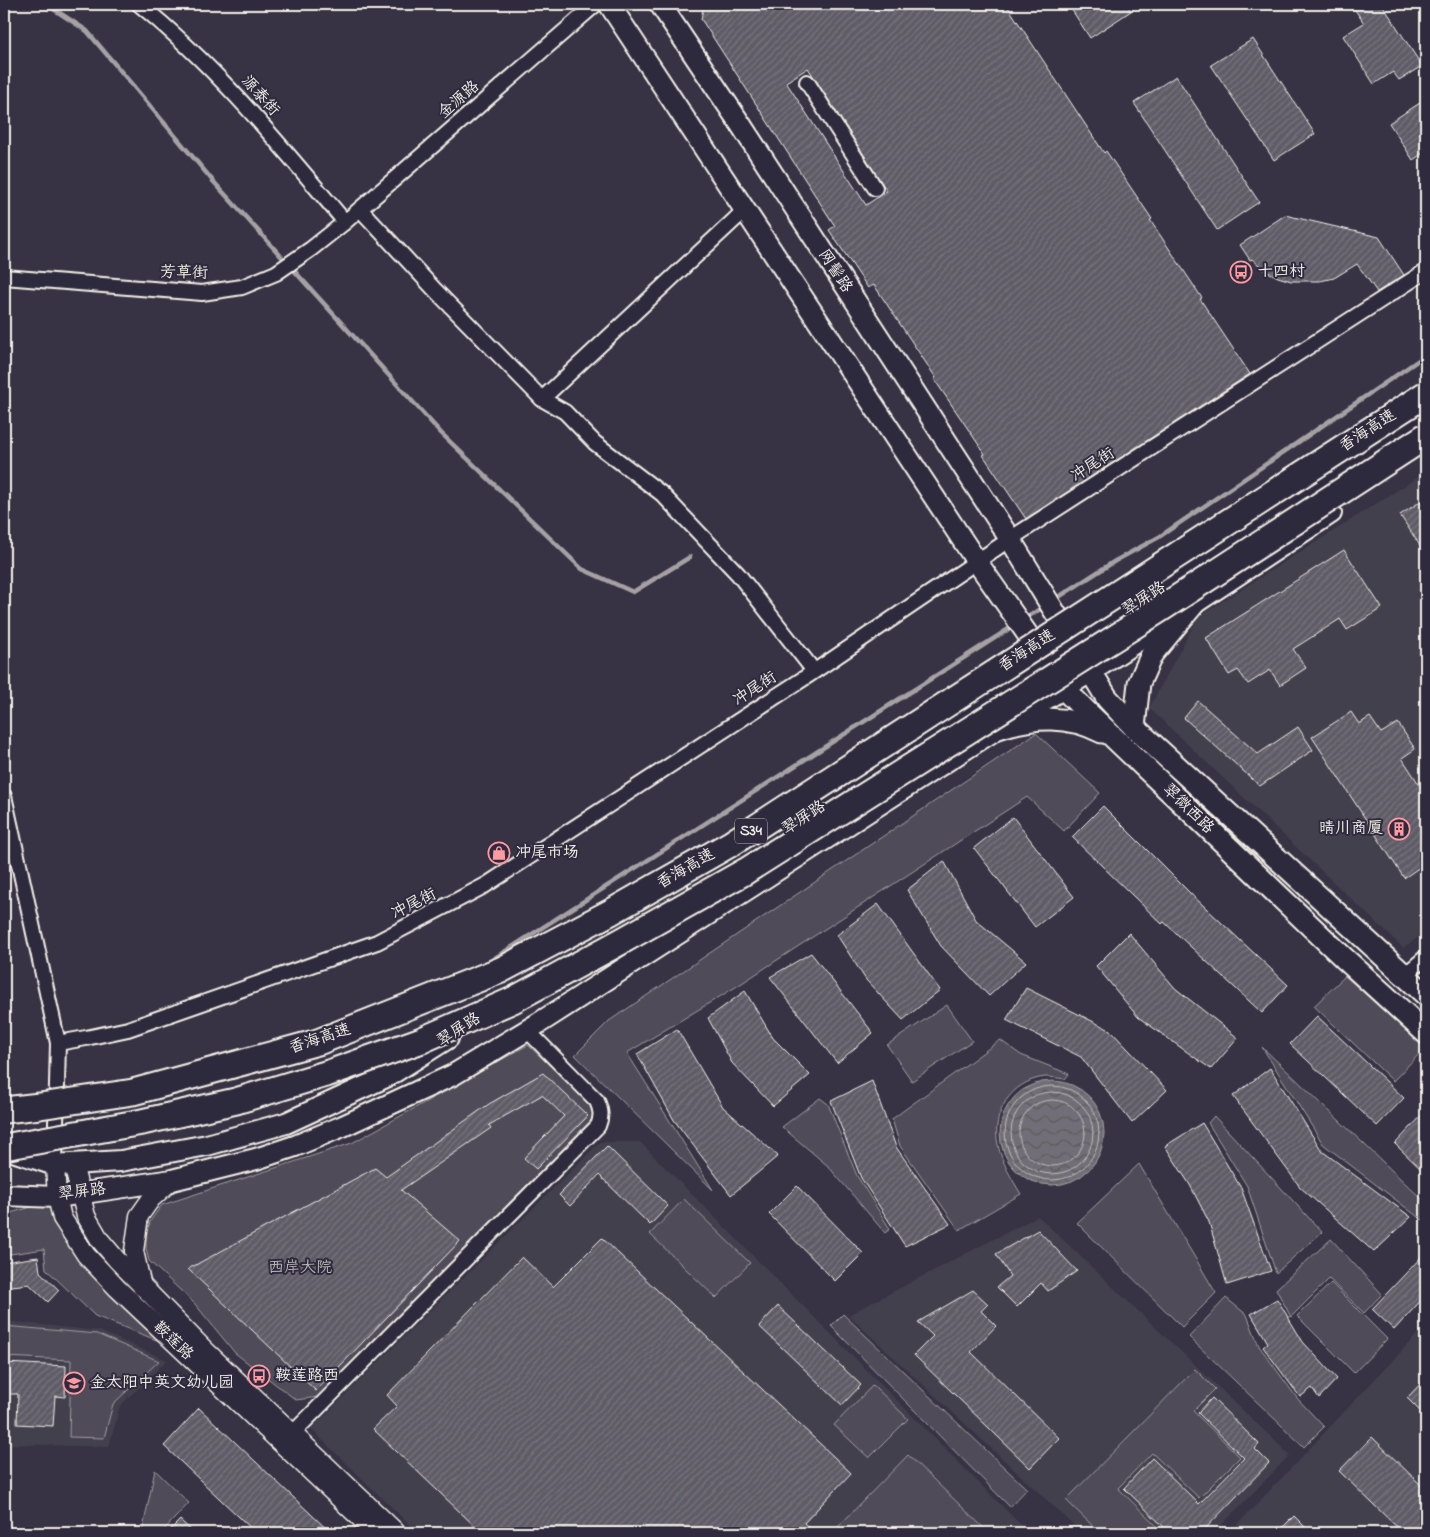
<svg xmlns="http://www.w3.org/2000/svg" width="1430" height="1537" viewBox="0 0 1430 1537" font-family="'Indie Flower','LXGW WenKai TC',sans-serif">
<defs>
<pattern id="water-waves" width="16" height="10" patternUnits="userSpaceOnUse" patternTransform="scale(1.25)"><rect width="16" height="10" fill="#726e77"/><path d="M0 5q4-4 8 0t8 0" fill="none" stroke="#5b595c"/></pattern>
<pattern id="building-hatch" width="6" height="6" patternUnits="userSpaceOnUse" patternTransform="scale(1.25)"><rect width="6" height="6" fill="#5f5c67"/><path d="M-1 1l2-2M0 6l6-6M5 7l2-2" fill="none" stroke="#77747d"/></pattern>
</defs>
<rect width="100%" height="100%" fill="#373244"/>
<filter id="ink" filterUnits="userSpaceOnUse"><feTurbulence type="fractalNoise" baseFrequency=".02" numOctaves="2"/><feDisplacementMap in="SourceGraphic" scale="10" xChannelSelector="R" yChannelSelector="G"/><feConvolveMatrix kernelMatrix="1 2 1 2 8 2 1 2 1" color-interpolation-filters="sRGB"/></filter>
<g filter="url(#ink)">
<!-- built -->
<g fill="#433f4e">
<polygon points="1426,472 1426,932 1403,948 1149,708 1198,617"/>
<polygon points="600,1142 640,1142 1026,1530 1025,1533 418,1533 311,1429"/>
<polygon points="1038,1216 1290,1455 1214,1533 1082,1533 848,1315"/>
<polygon points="4,1321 100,1331 167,1360 120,1406 109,1447 4,1444"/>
<polygon points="1426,1325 1426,1533 1229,1533 1293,1466"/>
</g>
<!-- green -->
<g fill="#504b59" stroke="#a29ea0">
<polygon points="1036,733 1100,793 1064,831 1027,797 739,985 627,1053 713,1190 575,1055 609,1021"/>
<polygon points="1345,976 1425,1048 1393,1081 1314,1006"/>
<polygon points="947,1005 972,1041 912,1081 887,1045"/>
<path d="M1000 1040 1021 1055 1069 1074 1065 1079C1058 1078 1051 1077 1045 1077 1011 1081 991 1113 998 1145 1002 1163 1012 1179 1021 1194L959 1230 900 1146 892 1119Z"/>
<polygon points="528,1045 599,1112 318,1397 296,1400 235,1353 195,1304 149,1261 146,1248 146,1233 151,1220 162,1205 352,1143"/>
<polygon points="1262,1047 1426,1203 1426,1215 1422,1220 1323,1144"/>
<polygon points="820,1098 828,1104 857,1176 890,1229 885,1233 828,1166 782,1127"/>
<polygon points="1214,1116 1322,1232 1276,1273 1247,1186 1208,1123"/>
<polygon points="1139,1164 1216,1293 1182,1327 1077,1223"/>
<polygon points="61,1199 74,1235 187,1352 95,1316 46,1269 44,1249 4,1255 4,1212 10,1213"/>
<polygon points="684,1199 750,1263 716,1298 650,1234"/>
<polygon points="1331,1239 1382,1294 1364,1313 1329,1279 1291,1317 1276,1289"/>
<polygon points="1331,1283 1387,1339 1354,1373 1297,1316"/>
<polygon points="1226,1298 1247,1315 1259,1346 1297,1398 1324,1427 1304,1447 1189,1337"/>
<polygon points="843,1314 1027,1489 1010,1507 831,1326"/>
<polygon points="4,1326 97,1334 159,1361 113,1404 104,1438 69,1437 71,1360 4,1357"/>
<polygon points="1195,1369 1215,1389 1193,1411 1240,1457 1199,1498 1152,1453 1118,1488 1164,1533 1100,1533 1066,1500"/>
<polygon points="873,1385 908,1419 869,1458 834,1425"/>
<polygon points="908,1455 989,1533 832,1533"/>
<polygon points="155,1470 189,1503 161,1533 142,1533"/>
</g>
<!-- water -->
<circle fill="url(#water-waves)" stroke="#a6a2a4" cx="1052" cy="1133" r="52"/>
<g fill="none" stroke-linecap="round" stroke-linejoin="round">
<!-- shore -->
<g stroke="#c0bdbb" stroke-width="1">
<circle cx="1052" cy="1133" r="47"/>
<circle cx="1052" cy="1133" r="41"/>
<circle cx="1052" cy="1133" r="33"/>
</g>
<!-- stream -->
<g stroke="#a6a2a4" stroke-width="4.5">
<polyline points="46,4 87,31 213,181 441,433 582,569 633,592 690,557"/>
<polyline points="1054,600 1115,561 1159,537 1426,355"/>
<polyline points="1024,619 1045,606"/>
<polyline points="487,963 1015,625"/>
</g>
</g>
<!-- building -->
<g fill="url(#building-hatch)" stroke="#f4f1e8" fill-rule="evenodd">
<path d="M704 4H1006L1104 153 1106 151 1152 219 1150 220 1202 298 1200 299 1250 374 1026 519 983 455 985 454 934 379 936 378 874 285 868 288 829 230 835 226 701 19ZM808 68 887 191 866 205 786 82Z"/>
<polygon points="1068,4 1126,4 1131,11 1090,38"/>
<polygon points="1351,4 1382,4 1422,66 1399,80 1393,72 1374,84 1343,36 1364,23"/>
<polygon points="1253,39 1315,134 1274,160 1211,65"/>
<polygon points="1176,76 1259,202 1217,230 1134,103"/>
<polygon points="1426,99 1426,151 1413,160 1389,123"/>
<polygon points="1285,215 1379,237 1404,275 1377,292 1357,264 1334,278 1320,281 1291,281 1278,277 1266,271 1252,259 1250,260 1240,245"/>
<polygon points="1426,498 1426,555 1400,515"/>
<polygon points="1344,550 1382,608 1347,630 1340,619 1293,649 1306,668 1280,685 1270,670 1248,684 1238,670 1229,675 1206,638"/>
<polygon points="1198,701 1258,754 1298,727 1313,750 1260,786 1184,718"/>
<polygon points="1351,712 1359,724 1370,717 1381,733 1398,723 1415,749 1402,758 1426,795 1426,863 1404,878 1312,737"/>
<polygon points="1103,806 1191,894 1288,985 1262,1013 1164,922 1162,924 1072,837"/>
<polygon points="1013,817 1074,897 1035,927 974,848"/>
<polygon points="944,861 976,920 1026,962 989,996 941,946 907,890"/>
<polygon points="878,904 940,990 903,1020 866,980 837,935"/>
<polygon points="1129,933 1175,988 1238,1038 1211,1069 1138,1017 1096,966"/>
<polygon points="811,953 873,1033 837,1063 770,977"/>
<polygon points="1026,988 1110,1030 1167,1090 1132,1123 1081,1057 1006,1020"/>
<polygon points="745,991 773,1038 810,1075 773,1106 732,1063 708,1018"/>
<polygon points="1317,1016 1404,1098 1377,1126 1290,1044"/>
<polygon points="677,1029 723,1107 778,1156 731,1195 674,1120 637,1054"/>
<polygon points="1270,1068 1322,1151 1411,1217 1374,1252 1300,1187 1233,1096"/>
<polygon points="543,1073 588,1116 536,1169 524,1158 564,1116 542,1095 489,1125 491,1128 401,1190 460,1241 316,1391 188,1269 375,1168 386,1177 489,1104"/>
<polygon points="872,1081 896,1147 950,1224 905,1246 861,1178 831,1101"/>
<polygon points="1426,1111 1426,1174 1395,1144"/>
<polygon points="1202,1123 1241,1188 1271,1271 1227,1285 1209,1222 1190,1185 1165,1146"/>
<polygon points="607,1146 668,1206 650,1225 599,1175 570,1206 559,1195"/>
<polygon points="797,1186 863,1253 835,1281 769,1214"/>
<polygon points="1038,1230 1077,1271 1048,1291 1041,1283 1017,1307 997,1287 1010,1276 996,1254"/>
<polygon points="602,1238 851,1473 804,1523 814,1533 482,1533 373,1429 397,1406 387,1395 522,1257 553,1287"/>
<polygon points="1426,1252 1426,1295 1394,1330 1372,1309"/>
<polygon points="38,1257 40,1272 59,1290 48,1302 29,1284 4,1287 4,1262"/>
<polygon points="973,1290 988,1304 981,1311 996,1326 971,1352 1059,1438 1030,1468 914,1355 933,1336 918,1322"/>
<polygon points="1277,1299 1303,1342 1337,1379 1319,1398 1312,1388 1300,1397 1263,1347 1268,1343 1251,1314"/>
<polygon points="778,1306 861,1385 842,1405 759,1326"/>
<polygon points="4,1363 66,1366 65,1397 55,1396 53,1426 17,1424 18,1394 4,1394"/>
<polygon points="1426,1378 1426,1417 1407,1398"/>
<polygon points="1212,1398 1259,1444 1255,1449 1269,1463 1201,1533 1170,1533 1124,1488 1152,1458 1199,1504 1244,1458 1198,1413"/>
<polygon points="199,1408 331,1533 256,1533 164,1446"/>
<polygon points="1372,1437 1426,1490 1426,1533 1403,1533 1339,1471"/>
<polygon points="1294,1516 1311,1533 1277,1533"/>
<polygon points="180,1520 194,1533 167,1533"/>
</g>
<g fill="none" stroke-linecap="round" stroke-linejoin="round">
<!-- minor casing -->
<g stroke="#f4f1e8" stroke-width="18">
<g id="minor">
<path d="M139 4C218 68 280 145 345 222"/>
<polyline points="807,82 875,188"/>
<polyline points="360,209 435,290 542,399 565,412 595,443 662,494 738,574 814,671"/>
<polyline points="4,277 202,293 242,287 276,273 311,249 345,222 596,4"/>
<polyline points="542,399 745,210"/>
<polyline points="4,796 58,1043 55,1165"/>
<polyline points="1404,976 1426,957"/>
<polyline points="58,1043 86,1038 128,1029 377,942 486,885 809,675 1010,539 1426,271"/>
<path d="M286 1440 598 1126C602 1116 601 1110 597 1101L527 1030"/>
</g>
</g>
<!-- tertiary casing -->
<g stroke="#f4f1e8" stroke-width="21">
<g id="tertiary">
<polyline points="73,1164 86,1216 100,1240 117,1260 205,1350 397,1533"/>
<polyline points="55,1165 57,1197 62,1218 86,1255 117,1288 376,1533"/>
<polyline points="142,1287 134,1251 139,1216 151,1199 172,1180"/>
</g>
</g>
<!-- secondary casing -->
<g stroke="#f4f1e8" stroke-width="24">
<g id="secondary">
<polyline points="609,4 977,562 1044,658"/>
<polyline points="660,4 741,125 1010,539 1072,640"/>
<polyline points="699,884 738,860 1426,416"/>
<polyline points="4,1148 55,1165 121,1161 207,1145 286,1123 388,1076 448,1038"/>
<polyline points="4,1195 57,1197 172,1180 256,1159 295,1146 343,1126 453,1075 539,1023 998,728 1092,671 1331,513"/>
</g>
</g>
<!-- primary casing -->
<g stroke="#f4f1e8" stroke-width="25">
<g id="primary">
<polyline points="1074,644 1107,698 1134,727 1426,995"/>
<polyline points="1046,662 1063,688 1087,712 1344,958 1426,1033"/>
<polyline points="1134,727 1139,683 1152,654 1197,600"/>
<path d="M998 728C1035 716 1068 715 1102 732"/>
</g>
</g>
<!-- minor -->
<use href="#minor" stroke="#2f2a3d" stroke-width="14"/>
<!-- tertiary -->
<use href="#tertiary" stroke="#2f2a3d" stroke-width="18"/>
<!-- secondary -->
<use href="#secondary" stroke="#2f2a3d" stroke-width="20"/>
<!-- primary -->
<use href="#primary" stroke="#2f2a3d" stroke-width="21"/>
<!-- motorway-bridge casing -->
<g stroke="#f4f1e8" stroke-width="29" stroke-linecap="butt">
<g id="motorway-bridge">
<polyline points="4,1110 40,1106 133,1092 318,1042 501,970 611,912 732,843 1426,394"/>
<polyline points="4,1147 142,1122 236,1101 329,1073 422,1040 513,1000 620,942 746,871 1159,610 1426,436"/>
</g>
</g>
<!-- motorway-bridge -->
<use href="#motorway-bridge" stroke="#2f2a3d" stroke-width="25"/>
</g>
</g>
<!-- icons -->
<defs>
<g id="bus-ring" transform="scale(1.125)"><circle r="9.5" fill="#2f2a3d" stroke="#ff9aa2" stroke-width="1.5"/><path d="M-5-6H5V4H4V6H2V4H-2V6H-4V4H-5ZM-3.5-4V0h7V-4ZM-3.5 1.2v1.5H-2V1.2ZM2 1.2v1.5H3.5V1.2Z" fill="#ff9aa2"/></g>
<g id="building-ring" transform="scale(1.125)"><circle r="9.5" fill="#2f2a3d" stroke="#ff9aa2" stroke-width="1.5"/><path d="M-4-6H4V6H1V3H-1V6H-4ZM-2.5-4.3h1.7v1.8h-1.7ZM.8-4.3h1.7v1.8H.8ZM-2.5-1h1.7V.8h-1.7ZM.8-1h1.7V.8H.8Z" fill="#ff9aa2"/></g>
<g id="shop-ring" transform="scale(1.125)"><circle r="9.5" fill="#2f2a3d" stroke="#ff9aa2" stroke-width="1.5"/><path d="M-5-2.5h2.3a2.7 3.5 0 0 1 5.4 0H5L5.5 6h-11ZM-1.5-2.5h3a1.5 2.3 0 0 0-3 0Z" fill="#ff9aa2"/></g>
<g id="school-ring" transform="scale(1.125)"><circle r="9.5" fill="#2f2a3d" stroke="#ff9aa2" stroke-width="1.5"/><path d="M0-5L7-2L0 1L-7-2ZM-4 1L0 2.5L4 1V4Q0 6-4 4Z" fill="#ff9aa2"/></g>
</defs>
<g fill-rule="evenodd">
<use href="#bus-ring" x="1241" y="272"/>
<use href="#building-ring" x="1399" y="829"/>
<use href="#shop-ring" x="499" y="853"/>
<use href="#bus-ring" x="259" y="1376"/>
<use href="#school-ring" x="74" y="1383"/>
</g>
<g text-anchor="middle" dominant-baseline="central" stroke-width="4" stroke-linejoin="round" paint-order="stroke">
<!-- shield labels -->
<rect fill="#2f2a3d" stroke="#b9b5b5" stroke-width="1" x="735" y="818.5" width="32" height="25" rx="4"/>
<g font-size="15" font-weight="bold" fill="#f4f1e8">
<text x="751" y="831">S34</text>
</g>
<!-- street labels -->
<g font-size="16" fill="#f4f1e8" stroke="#2f2a3d">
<text transform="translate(260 96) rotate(48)">源泰街</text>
<text transform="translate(459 100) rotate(-41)">金源路</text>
<text transform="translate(835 271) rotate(57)">网髻路</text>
<text transform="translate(184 273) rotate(1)">芳草街</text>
<text transform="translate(1368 431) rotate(-33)">香海高速</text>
<text transform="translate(1093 465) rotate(-33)">冲尾街</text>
<text transform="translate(1144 599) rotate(-33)">翠屏路</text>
<text transform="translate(1027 651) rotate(-33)">香海高速</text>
<text transform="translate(755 689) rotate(-33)">冲尾街</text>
<text transform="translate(1188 809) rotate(44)">翠微西路</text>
<text transform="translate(804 818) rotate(-33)">翠屏路</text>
<text transform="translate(686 869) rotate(-30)">香海高速</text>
<text transform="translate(414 904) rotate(-27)">冲尾街</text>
<text transform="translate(459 1030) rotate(-33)">翠屏路</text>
<text transform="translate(320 1039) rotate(-18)">香海高速</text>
<text transform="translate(82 1192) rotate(-7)">翠屏路</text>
<text transform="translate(173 1341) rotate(43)">鞍莲路</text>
</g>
<!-- poi labels -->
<g font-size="16" fill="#f4f1e8" stroke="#2f2a3d" text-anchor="start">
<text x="1257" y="272">十四村</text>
<text x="1383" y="829" text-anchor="end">晴川商厦</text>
<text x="515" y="853">冲尾市场</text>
<text x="275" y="1376">鞍莲路西</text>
<text x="90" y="1383">金太阳中英文幼儿园</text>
</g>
<!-- park labels -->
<g font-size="16" fill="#bbb7b6" stroke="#2f2a3d">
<text x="300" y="1268">西岸大院</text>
</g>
</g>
<!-- margin -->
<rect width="1430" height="1537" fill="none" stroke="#2f2a3d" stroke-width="20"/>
<rect x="10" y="10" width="1410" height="1517" fill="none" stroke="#f4f1e8" stroke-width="2" filter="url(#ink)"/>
</svg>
